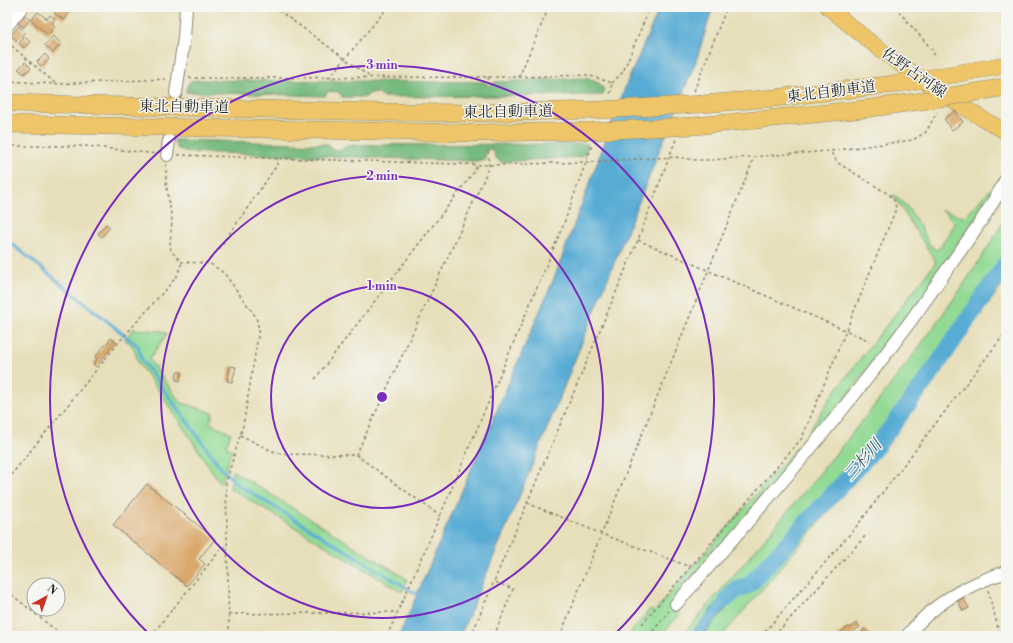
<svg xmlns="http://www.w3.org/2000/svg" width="1013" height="643" viewBox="0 0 1013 643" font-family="'Libre Bodoni','Noto Serif JP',serif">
<rect width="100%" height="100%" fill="#f6f6f2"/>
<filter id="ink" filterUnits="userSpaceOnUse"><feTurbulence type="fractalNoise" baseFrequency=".025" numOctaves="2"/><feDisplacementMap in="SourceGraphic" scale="8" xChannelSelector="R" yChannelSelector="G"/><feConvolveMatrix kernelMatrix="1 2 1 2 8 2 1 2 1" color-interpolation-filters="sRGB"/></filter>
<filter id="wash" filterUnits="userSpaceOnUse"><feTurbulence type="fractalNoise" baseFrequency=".012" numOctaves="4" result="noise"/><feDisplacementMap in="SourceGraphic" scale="16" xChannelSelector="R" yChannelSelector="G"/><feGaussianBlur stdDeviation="0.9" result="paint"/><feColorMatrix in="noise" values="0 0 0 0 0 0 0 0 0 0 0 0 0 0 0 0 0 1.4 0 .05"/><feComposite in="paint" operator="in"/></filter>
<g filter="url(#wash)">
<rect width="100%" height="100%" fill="#e7dfba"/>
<!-- green -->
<g fill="#93da94" stroke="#5f8260">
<path d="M1002 177 945 268 806 449 676 604 679 615 661 636H628L650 609 654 612 804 439 832 395 936 262 893 195C907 199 923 233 930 245L936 250 939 249 954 225V222L942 210 964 217Z"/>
<path d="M1006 218V281L825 516 722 636H702L746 585 747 580 731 586 689 636H682C795 502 916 368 1006 218Z"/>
<path d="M133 329 162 331 167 334 149 359 180 402 213 413 210 423 231 433 226 447 232 449 221 484C194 445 170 405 141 367 134 358 137 345 125 340Z"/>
<polygon points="233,471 407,579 402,592 230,488"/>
</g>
<!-- forest -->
<g fill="#76ba7e" stroke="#507254">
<path d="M586 78 599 83 604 90 603 95 382 97 378 93H370L366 97H342L339 92 328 91 325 96 186 92C187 82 189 81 198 80L484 82 490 86H492L495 82Z"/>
<polygon points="174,140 328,144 332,150 344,149 346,145 588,144 585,154 581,157 501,162 496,158 492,149 486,150 485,159 476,161 185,152 177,148"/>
</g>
<!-- water -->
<g fill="#58acd4" stroke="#426c80">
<polygon points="660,7 713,7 696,61 527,478 460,636 399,636 555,276 626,85"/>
<polygon points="747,580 746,585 702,636 689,636 731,586"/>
</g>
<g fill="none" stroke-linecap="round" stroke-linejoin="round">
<!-- stream -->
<polyline stroke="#58acd4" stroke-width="3" points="7,240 138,346 142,360 222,469 237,484 420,596"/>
<!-- river -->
<polyline stroke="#58acd4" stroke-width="17" points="727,599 735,591 750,584 877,446 931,374 1006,263"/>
</g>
<g id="blocks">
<!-- building -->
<g fill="#d9a86a">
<polygon points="59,7 70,7 72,9 64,20 54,13"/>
<polygon points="38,12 47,19 50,15 55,19 52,23 55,26 48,35 31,20"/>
<polygon points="24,15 30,19 24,27 18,23"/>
<polygon points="19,26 25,32 17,41 11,35"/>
<polygon points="53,36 61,43 53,53 45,45"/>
<polygon points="25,37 30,42 24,48 19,43"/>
<polygon points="45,54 49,59 42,67 37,62"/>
<polygon points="25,62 31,68 24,74 18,69"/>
<polygon points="955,111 963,122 952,130 944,119"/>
<polygon points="106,224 110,227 102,237 98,234"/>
<polygon points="111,338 116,342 96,367 93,364 97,359 95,357"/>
<polygon points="230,366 236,367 232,382 227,381"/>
<polygon points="177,372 182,372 180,381 176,380"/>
<polygon points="147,484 215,539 199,559 205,564 187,586 113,525"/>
<polygon points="963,598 969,608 963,611 958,601"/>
<polygon points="857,623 860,627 853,631 857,636 835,636 848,627 850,628"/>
<polygon points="864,629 872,636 860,636"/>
</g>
</g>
</g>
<g filter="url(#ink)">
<use href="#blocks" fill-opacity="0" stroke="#898572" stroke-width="1"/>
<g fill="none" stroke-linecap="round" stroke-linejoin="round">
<!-- minor casing -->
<g stroke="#898572" stroke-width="14">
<g id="minor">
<polyline points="7,26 22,7"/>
<polyline points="176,93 184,38 186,7"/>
<polyline points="167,155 169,141"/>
<path d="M676 604C768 499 862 393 941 278 964 245 988 214 1006 179"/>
<path d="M907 636C932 604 968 584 1006 572"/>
</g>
</g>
<!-- major casing -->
<g stroke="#898572" stroke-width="16">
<path id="major" d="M828 7C882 54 943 97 1006 132"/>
</g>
<!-- highway casing -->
<g stroke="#898572" stroke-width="18">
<g id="highway">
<polyline points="7,103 379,112 473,113 600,110"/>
<polyline points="703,104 774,98 896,84"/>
<polyline points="7,124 474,133 592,131"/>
<polyline points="694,126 856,110 922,101"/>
</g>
</g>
<!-- path -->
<g stroke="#898572" stroke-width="1.5" stroke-dasharray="3 3" stroke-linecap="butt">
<polyline points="274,7 370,77"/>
<polyline points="895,7 933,51 935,57"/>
<polyline points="7,42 56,84"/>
<polyline points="488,77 490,86"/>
<polyline points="519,77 549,7"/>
<polyline points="189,78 519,77 588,75 612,83 610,96"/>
<polyline points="329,78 388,7"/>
<polyline points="7,81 56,84 167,79"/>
<polyline points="612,83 623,72 650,7"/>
<polyline points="694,91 727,7"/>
<polyline points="7,146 86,146 157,154"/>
<polyline points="178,155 489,165 585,162 676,157 696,160 710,160 830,151 913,140 926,132 937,112"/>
<polyline points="166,164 166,182 172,221 170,245 171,251 182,262 209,263 224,273 256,317 259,330 243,426 226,482 229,636"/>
<polyline points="638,240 870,341"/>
<polyline points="219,249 277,165 277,158"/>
<polyline points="315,379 474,172 477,165"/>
<polyline points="240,435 272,451 283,454 356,455 440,516"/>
<polyline points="356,455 484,179 489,165 488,150"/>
<polyline points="7,480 119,342 173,281 177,276 182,262"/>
<polyline points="527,503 602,534 688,566 693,564 802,438 896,209 895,202 890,195 838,163 830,151"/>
<polyline points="988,590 1000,636"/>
<polyline points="7,591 63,636"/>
<polyline points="229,614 397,612"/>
<polyline points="642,624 692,565"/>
<polyline points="151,636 221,549 227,546"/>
<polyline points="387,636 440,516 563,226 592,145"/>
<polyline points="471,636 638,240 676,139"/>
<polyline points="494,636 513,589 495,582"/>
<polyline points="560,636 752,163 753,158"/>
<polyline points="649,636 669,611"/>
<polyline points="761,636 856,527 1006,332"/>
<polyline points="774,636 867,534"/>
</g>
<!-- minor -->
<use href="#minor" stroke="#fff" stroke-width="12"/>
<!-- major -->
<use href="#major" stroke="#eec569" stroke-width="15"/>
<!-- highway -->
<use href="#highway" stroke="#eec569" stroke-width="17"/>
<!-- highway-bridge casing -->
<g stroke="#898572" stroke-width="18" stroke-linecap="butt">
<g id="highway-bridge">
<polyline points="896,84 1006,65"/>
<polyline points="922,101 1006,87"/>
<polyline points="600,110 703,104"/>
<polyline points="592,131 694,126"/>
</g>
</g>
<!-- highway-bridge -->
<use href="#highway-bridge" stroke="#eec569" stroke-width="17"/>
</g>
</g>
<!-- distance rings -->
<g fill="none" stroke="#7b2cbf" stroke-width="2">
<circle cx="382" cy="397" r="111"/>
<circle cx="382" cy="397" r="221"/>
<path d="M151 636A332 332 0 1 1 613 636"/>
</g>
<g text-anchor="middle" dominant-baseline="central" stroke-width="3" stroke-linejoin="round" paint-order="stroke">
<!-- street labels -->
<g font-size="15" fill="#2b2b2b" stroke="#f6f6f2">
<text transform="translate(914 73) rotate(35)">佐野古河線</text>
<text transform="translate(831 92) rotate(-7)">東北自動車道</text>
<text transform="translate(184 107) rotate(1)">東北自動車道</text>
<text transform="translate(508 112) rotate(-1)">東北自動車道</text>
</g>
<!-- water labels -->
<g font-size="16" font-style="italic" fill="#3b5866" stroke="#f6f6f2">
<text transform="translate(863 460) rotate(-49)">三杉川</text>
</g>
</g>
<circle cx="382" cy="397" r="6" fill="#7b2cbf" stroke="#f6f6f2" stroke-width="2"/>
<g font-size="12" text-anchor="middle" font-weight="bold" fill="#7b2cbf" stroke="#f6f6f2" stroke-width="3" stroke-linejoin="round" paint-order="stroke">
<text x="382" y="69">3 min</text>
<text x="382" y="180">2 min</text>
<text x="382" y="290">1 min</text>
</g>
<!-- margin -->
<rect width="1013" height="643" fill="none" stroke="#f6f6f2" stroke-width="24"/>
<!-- north arrow -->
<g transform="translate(46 597) rotate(40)"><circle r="19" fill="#f6f6f2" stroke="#a5a5a2"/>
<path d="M0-3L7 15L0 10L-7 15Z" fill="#c8321e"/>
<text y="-6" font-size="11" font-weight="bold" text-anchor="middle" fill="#2b2b2b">N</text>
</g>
</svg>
